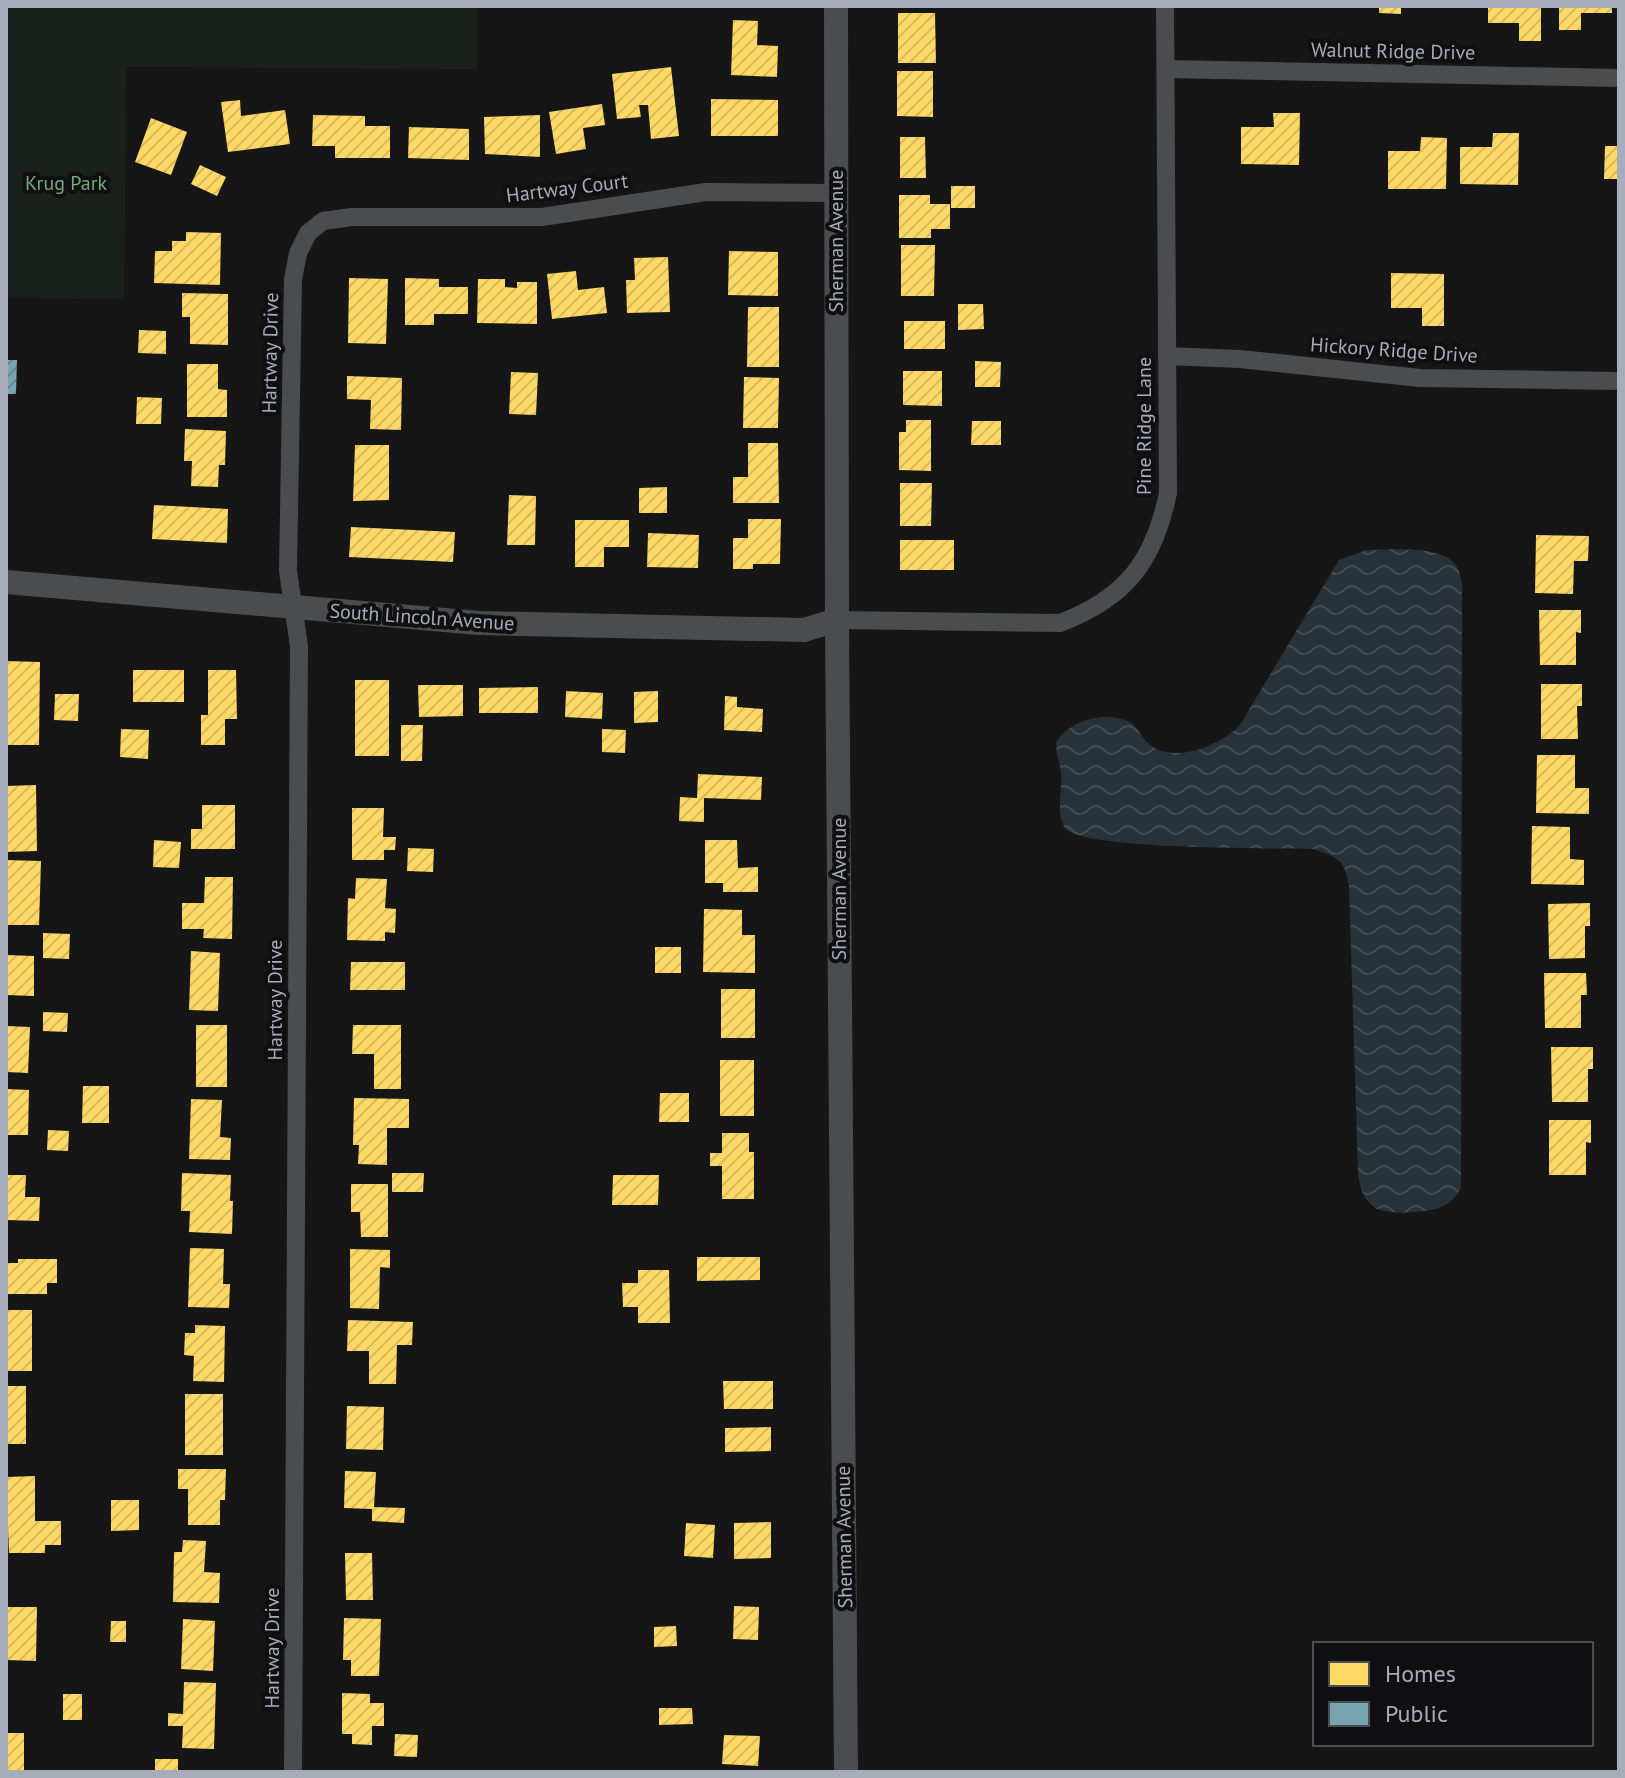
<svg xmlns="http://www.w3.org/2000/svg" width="1625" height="1778" viewBox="0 0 1625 1778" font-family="'PT Sans',sans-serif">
<defs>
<pattern id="water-waves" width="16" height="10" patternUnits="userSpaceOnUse" patternTransform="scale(2)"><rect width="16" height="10" fill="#283239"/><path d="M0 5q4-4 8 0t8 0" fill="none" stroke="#444d54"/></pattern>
<pattern id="homes-hatch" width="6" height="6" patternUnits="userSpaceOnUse" patternTransform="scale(2)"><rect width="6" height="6" fill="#ffd966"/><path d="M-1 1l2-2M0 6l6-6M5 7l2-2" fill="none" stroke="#d6b85d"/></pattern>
<pattern id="public-hatch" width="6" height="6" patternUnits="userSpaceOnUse" patternTransform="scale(2)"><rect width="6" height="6" fill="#76a5af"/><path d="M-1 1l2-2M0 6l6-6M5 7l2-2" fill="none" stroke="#658991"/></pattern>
</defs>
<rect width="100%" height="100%" fill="#161616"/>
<!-- green -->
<polygon fill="#1a211a" points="6,6 823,6 477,6 477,69 126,67 124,299 6,298"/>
<!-- water -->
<path fill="url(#water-waves)" d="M1366 550C1390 550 1444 544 1457 567 1460 572 1461 579 1462 585L1461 1188C1456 1196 1452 1202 1443 1206 1431 1213 1385 1216 1374 1207 1362 1198 1360 1187 1358 1173L1349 886C1345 860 1338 857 1313 849 1279 848 1078 850 1065 828 1055 812 1063 790 1061 773 1060 763 1056 754 1056 743 1069 720 1103 711 1128 721 1138 725 1141 738 1149 744 1172 764 1216 747 1236 729 1242 724 1246 715 1250 708L1339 560Z"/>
<!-- homes -->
<g fill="url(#homes-hatch)">
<polygon points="1379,6 1401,6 1401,14 1379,13"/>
<polygon points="1488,6 1541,6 1541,41 1519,41 1519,23 1488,23"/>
<polygon points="1559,6 1612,6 1612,13 1581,13 1581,30 1559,30"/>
<polygon points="898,13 935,13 936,63 898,63"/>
<polygon points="733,20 758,21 757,45 778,46 777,77 731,75"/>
<polygon points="671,67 679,136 651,139 648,105 639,105 641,117 617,119 612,74"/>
<polygon points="897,71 933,71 933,117 897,116"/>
<polygon points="711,99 778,100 778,136 711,136"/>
<polygon points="240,100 241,116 285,110 290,144 228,152 221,102"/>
<polygon points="602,104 605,125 583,128 586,149 556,154 549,112"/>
<polygon points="1273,113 1300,113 1299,165 1241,164 1241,127 1274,127"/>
<polygon points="313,115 365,116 365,126 390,126 390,158 335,158 335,146 312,146"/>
<polygon points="540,115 540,157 485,154 484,117"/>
<polygon points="151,118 187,132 171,175 135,162"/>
<polygon points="409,127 469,129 469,160 408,158"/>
<polygon points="1493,133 1519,133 1518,185 1460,184 1460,147 1492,147"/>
<polygon points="900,137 925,137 926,178 900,178"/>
<polygon points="1421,137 1447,138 1446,189 1388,189 1388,151 1420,151"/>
<polygon points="1605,146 1619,146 1619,179 1604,179"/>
<polygon points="200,165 226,177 217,196 191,184"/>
<rect x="951" y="186" width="24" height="22"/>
<polygon points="899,195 930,195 930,204 950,204 950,229 931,229 931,238 899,238"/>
<polygon points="186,232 221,233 220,285 154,283 155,251 172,251 172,241 186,241"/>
<polygon points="901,245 935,245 934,296 901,296"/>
<polygon points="729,251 778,252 778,296 728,295"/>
<polygon points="668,257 670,312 627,313 626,280 635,280 634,258"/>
<polygon points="576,271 578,290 604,287 607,313 552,319 547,274"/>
<polygon points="1391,273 1444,274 1444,326 1422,326 1422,308 1391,308"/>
<polygon points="349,278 388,279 386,344 348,343"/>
<polygon points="405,278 439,279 439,287 468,287 468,314 434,314 434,325 405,325"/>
<polygon points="478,279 505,279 505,287 517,288 517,282 537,282 537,324 477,323"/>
<polygon points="182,293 228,294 228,345 190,344 190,317 182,317"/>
<polygon points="958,304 983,304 984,329 958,330"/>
<polygon points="748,307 779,307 779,367 747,367"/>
<rect x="904" y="321" width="41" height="28"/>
<polygon points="139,330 166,331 166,354 138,353"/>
<polygon points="975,361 1001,362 1000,387 975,387"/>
<polygon points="187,364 218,364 218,389 227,390 227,417 187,417"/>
<polygon points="903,371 942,371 942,406 903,405"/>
<polygon points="511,372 538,373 536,415 509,414"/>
<polygon points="347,376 402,378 401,430 370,429 371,400 347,399"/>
<polygon points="744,377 779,378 778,428 743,428"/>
<polygon points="137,397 162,398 161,424 136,424"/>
<polygon points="906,420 931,420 931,471 899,470 899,432 906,432"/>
<polygon points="972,421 1001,421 1001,445 971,445"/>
<polygon points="185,429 226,431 225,465 219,465 218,487 191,486 192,461 184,461"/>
<polygon points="748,443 778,443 779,503 733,503 733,477 748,477"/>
<polygon points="355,445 389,445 389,500 353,501"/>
<polygon points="900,483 932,483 931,526 900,526"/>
<polygon points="667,487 667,513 639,513 639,488"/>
<polygon points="509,495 536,496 535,545 507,545"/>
<polygon points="154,505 228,509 227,543 152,539"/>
<polygon points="748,519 781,519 780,564 753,564 753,569 733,569 733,538 748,538"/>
<polygon points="575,520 629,520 629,547 604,547 604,567 575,567"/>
<polygon points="351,527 455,532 453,562 349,557"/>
<polygon points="648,533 699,535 698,568 647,567"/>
<polygon points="1536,535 1589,536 1588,561 1574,561 1573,594 1535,593"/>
<rect x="900" y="540" width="54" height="30"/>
<polygon points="1539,610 1581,610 1581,633 1576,632 1576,665 1540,665"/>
<polygon points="6,661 40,662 39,745 6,745"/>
<rect x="133" y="670" width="51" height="32"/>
<polygon points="208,670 236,670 237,719 225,719 225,745 201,745 201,715 208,715"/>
<rect x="355" y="680" width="34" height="76"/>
<polygon points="1541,684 1582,684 1582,706 1577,706 1578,739 1541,739"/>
<polygon points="418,685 463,685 463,716 419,717"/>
<polygon points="538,687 538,713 479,713 479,688"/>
<polygon points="566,691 603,693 602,719 565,717"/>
<polygon points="658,691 658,722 634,723 634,692"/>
<polygon points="55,694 79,694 78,721 54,720"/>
<polygon points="725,696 737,697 737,707 763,709 762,732 724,730"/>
<polygon points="401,725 423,725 422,761 401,761"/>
<polygon points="121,729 149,730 148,759 120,757"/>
<polygon points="602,729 626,730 625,753 602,752"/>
<polygon points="1537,755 1575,755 1575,788 1589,788 1589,814 1536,813"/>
<polygon points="698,774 762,777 761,800 704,798 704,822 679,821 680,797 697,798"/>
<polygon points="36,785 37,851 6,852 6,786"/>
<polygon points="202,805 235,805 235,849 191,849 191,829 202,829"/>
<polygon points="352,808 384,808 383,837 396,837 395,850 384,850 384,860 352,860"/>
<polygon points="1532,826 1570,827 1570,859 1584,860 1584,885 1531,884"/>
<polygon points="154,840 181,842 179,868 153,867"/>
<polygon points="705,840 737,840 738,868 758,867 758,892 723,892 723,883 705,883"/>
<polygon points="408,848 434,849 433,872 407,871"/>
<polygon points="6,860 41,861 39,925 6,925"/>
<polygon points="205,877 233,877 232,939 203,938 204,929 182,929 182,903 204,903"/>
<polygon points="356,878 387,879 385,908 396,909 395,933 385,932 385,941 347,940 348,898 355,899"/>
<polygon points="1590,903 1590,926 1585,926 1585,958 1549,959 1548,904"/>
<polygon points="704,909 742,910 742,935 755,935 755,973 703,972"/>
<polygon points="43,933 70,934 69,959 43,958"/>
<rect x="655" y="947" width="26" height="26"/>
<polygon points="191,951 220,953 218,1011 189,1010"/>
<polygon points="6,955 34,956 34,996 6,995"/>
<polygon points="351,962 405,962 405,990 350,990"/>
<polygon points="1544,973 1586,973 1587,995 1581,995 1581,1028 1545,1028"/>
<rect x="721" y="989" width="34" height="49"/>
<polygon points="43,1012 68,1013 67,1032 43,1031"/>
<rect x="196" y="1025" width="31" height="62"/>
<polygon points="353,1025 401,1025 401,1089 374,1089 374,1054 352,1054"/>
<polygon points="6,1026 30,1027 28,1073 6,1072"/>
<polygon points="1551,1047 1593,1047 1593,1069 1588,1069 1588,1102 1552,1102"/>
<rect x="720" y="1060" width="34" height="56"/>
<polygon points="83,1086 109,1086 109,1123 82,1123"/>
<polygon points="6,1089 29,1090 28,1135 6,1135"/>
<polygon points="660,1093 689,1093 689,1122 659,1122"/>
<polygon points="354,1098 409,1099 409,1128 387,1128 387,1165 358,1164 359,1145 353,1145"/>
<polygon points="191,1099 222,1100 220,1137 231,1138 230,1160 189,1159"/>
<polygon points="1549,1120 1591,1120 1591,1143 1586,1142 1586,1175 1549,1175"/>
<polygon points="48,1130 69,1131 68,1151 47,1150"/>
<polygon points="722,1133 749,1133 749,1152 754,1152 754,1199 722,1199 722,1166 710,1166 710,1153 722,1153"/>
<polygon points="182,1173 231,1175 230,1201 233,1201 232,1234 189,1232 190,1211 181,1211"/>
<polygon points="392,1173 424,1173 423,1192 392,1192"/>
<polygon points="6,1175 26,1175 25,1197 40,1197 39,1221 6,1220"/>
<polygon points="613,1175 659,1175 658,1205 612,1205"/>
<polygon points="351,1184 388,1184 388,1237 361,1237 360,1212 351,1212"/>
<polygon points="190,1248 224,1249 223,1284 230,1284 229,1308 188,1307"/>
<polygon points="350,1249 390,1250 390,1268 380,1267 379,1309 350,1308"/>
<polygon points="697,1257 760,1257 760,1280 697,1281"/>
<polygon points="18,1259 57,1259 57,1283 47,1283 47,1294 6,1294 6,1263 18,1263"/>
<polygon points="638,1270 669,1270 670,1323 638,1323 638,1307 623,1307 622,1283 638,1283"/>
<rect x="6" y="1310" width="26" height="61"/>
<polygon points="348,1320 413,1322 412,1345 397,1345 396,1384 369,1384 369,1351 347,1351"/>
<polygon points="195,1325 225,1326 224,1382 193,1381 194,1356 184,1355 185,1333 195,1333"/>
<polygon points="723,1381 773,1381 773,1409 724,1409"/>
<rect x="6" y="1386" width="20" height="58"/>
<rect x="185" y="1394" width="38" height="61"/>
<polygon points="347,1406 384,1407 383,1450 346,1449"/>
<polygon points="771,1427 771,1451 725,1452 725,1428"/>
<polygon points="178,1469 226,1469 225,1500 220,1500 220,1525 188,1525 188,1489 178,1489"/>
<polygon points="345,1471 376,1472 374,1507 405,1508 404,1523 372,1521 372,1509 344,1508"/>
<polygon points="35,1476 35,1521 61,1521 61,1545 45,1545 45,1553 9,1553 6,1477"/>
<polygon points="111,1500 139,1500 139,1530 111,1531"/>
<polygon points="771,1522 771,1558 734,1559 734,1523"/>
<polygon points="686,1523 715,1525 713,1558 684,1556"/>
<polygon points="183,1540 206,1541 204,1572 220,1573 219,1603 173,1602 174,1552 182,1552"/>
<polygon points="345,1553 372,1553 373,1600 346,1600"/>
<polygon points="734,1606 759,1607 758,1640 733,1639"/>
<polygon points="6,1607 37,1607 36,1661 6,1660"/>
<polygon points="344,1618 381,1619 379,1676 351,1676 351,1660 343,1660"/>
<polygon points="183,1619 215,1621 213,1671 181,1669"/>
<polygon points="111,1621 126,1621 126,1642 110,1642"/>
<polygon points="676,1626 677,1646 654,1647 654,1627"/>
<polygon points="184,1682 216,1683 214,1749 182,1748 183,1726 168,1726 168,1713 183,1714"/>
<polygon points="342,1693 370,1694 370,1703 384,1703 384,1726 372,1726 372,1745 352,1744 352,1734 342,1734"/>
<rect x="63" y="1694" width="19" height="26"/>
<polygon points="659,1708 692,1708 693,1724 659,1725"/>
<rect x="6" y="1733" width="18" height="39"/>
<polygon points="395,1734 418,1735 417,1757 394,1756"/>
<polygon points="724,1735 760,1736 758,1766 722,1764"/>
<rect x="155" y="1759" width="23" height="13"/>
</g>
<!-- public -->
<polygon fill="url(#public-hatch)" points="6,360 17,360 16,394 6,394"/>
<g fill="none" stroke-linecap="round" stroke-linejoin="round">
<!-- minor -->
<g stroke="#4a4c4f" stroke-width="18">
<polyline points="1166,69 1619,78"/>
<polyline points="1167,356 1240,359 1420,378 1619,381"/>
<path d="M837 620 1060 623C1126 598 1154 561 1168 493L1165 6"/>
<polyline points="293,1772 299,646 288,571 293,279 298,253 308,233 323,221 352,217 542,217 706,192 836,193"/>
</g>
<!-- tertiary -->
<g stroke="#4a4c4f" stroke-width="24">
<polyline points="836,6 837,620 846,1772"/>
<polyline points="6,582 479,623 804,630 837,620"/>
</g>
</g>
<g text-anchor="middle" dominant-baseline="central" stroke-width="8" stroke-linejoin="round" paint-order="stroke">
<!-- street labels -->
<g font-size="20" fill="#a6acb9" stroke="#101012">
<text transform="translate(1393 51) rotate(1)">Walnut Ridge Drive</text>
<text transform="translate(567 188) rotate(-7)">Hartway Court</text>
<text transform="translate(836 241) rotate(-90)">Sherman Avenue</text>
<text transform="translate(1394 350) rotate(4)">Hickory Ridge Drive</text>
<text transform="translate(270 353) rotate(-89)">Hartway Drive</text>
<text transform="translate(1144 426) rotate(-90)">Pine Ridge Lane</text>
<text transform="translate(422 617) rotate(4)">South Lincoln Avenue</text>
<text transform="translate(839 889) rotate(-90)">Sherman Avenue</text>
<text transform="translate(275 1000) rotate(-90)">Hartway Drive</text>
<text transform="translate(844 1537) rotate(-91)">Sherman Avenue</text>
<text transform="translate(272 1648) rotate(-90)">Hartway Drive</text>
</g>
<!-- park labels -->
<g font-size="20" fill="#7ba67b" stroke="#101012">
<text x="66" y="183">Krug Park</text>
</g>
</g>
<!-- border -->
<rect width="1625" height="1778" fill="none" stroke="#a6acb9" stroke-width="16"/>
<!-- legend -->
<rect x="1313" y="1642" width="280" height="104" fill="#101012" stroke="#4c4e55" stroke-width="2"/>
<rect x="1329" y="1662" width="40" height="24" fill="#ffd966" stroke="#4c4e55" stroke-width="2"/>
<text x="1385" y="1682" font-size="24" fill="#a6acb9">Homes</text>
<rect x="1329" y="1702" width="40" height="24" fill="#76a5af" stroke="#4c4e55" stroke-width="2"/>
<text x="1385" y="1722" font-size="24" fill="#a6acb9">Public</text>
</svg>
